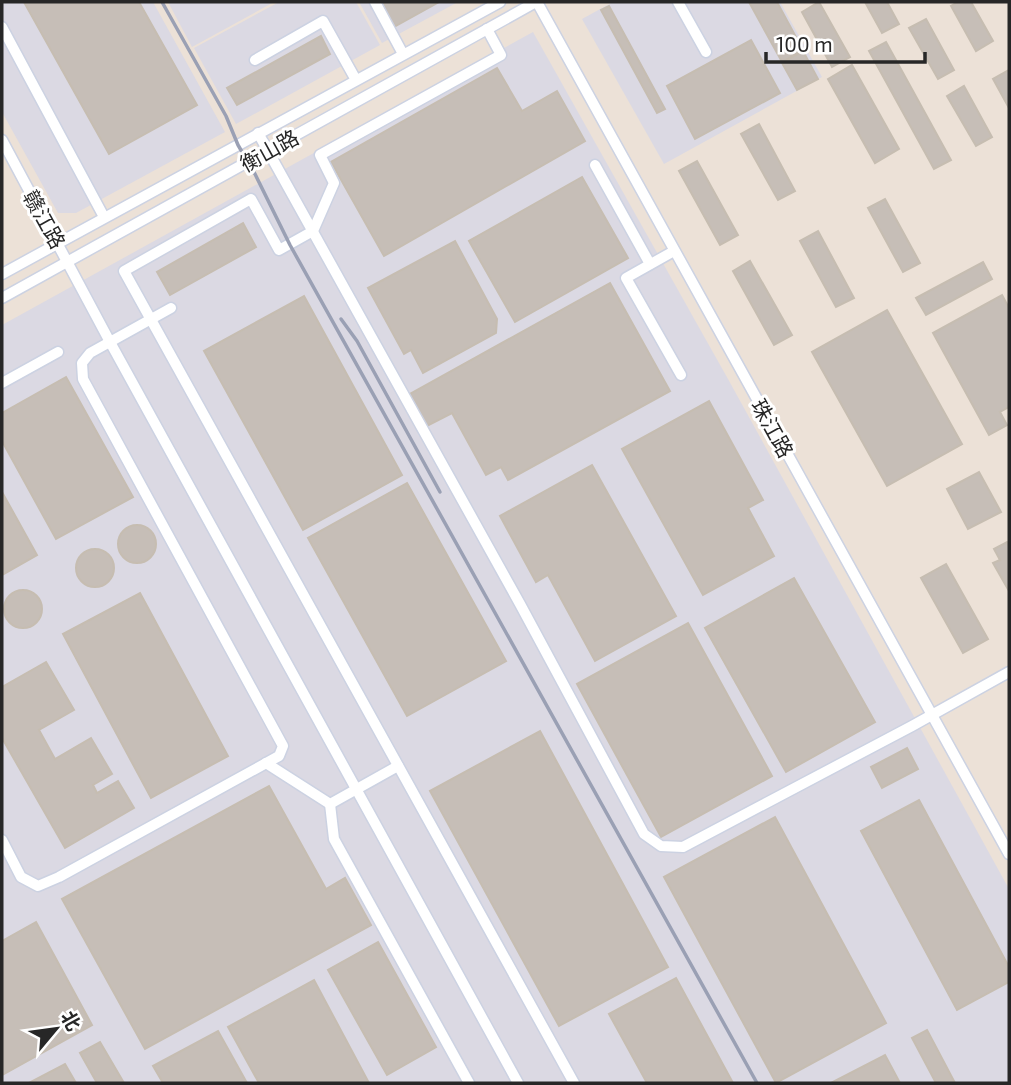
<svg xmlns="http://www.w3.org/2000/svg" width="1011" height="1085" viewBox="0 0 1011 1085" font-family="'Exo 2','Noto Sans SC',sans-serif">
<rect width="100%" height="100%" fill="#ece1d7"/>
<!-- industrial -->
<g fill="#dbd9e3">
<polygon points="2,2 153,2 225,132 76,213 58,213 2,112"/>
<polygon points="168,2 274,2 192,47"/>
<polygon points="279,2 356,2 380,45 236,124 194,48"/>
<polygon points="359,2 458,2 382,43"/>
<polygon points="613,2 780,2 822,77 664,164 582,19"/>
<polygon points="533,32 728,379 1009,889 1009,1083 2,1083 2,325"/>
</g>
<!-- building -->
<g fill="#c6beb7" stroke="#c6bdb1" stroke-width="2">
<polygon points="24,2 139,2 197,105 109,154"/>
<polygon points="380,2 439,2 394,27"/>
<polygon points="749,2 777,2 803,50 782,62"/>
<polygon points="819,2 850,57 832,67 802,12"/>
<polygon points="865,2 887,2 899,24 882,33"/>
<polygon points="958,2 971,2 993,41 976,51 951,6"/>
<polygon points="609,6 665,109 657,113 601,10"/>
<polygon points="926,19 954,70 938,79 909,28"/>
<polygon points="321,36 330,54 237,105 227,88"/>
<polygon points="751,40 780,93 695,139 667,86"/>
<polygon points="886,42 951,160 934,169 869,51"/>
<polygon points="803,51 818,79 797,90 782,63"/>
<polygon points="852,65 899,149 875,163 828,79"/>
<polygon points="497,68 522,111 557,91 585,141 384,256 331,162"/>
<polygon points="1009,70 1009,108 993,79"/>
<polygon points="964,86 992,137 976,146 947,96"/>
<polygon points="759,124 795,191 778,200 741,134"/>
<polygon points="697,161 738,235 720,245 679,171"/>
<polygon points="582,177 628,258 515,322 469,241"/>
<polygon points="885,199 920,263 903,272 868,208"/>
<polygon points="243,223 256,247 170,295 157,272"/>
<polygon points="818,231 854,298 836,307 800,241"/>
<polygon points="455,241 497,319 496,333 423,373 411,350 404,354 368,288"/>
<polygon points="750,261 792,335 774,345 733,271"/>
<polygon points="983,262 992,279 926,315 916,298"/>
<polygon points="610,283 670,391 508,480 501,467 486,475 452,413 427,426 410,394"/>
<polygon points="1002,295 1009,308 1009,407 1000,412 1007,425 989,435 933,333"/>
<polygon points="304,296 402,475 303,530 204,351"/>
<polygon points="887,310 962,444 887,486 812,352"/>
<polygon points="66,377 133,497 56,539 2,441 2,413"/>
<polygon points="709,401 763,500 748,508 774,556 703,595 622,449"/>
<polygon points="592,465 676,616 595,661 548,575 536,582 500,516"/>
<polygon points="979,472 1001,512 968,529 947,489"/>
<polygon points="407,483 506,661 407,716 308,538"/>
<polygon points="2,492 37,555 2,575"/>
<circle cx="137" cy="544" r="19"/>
<polygon points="1007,542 1009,546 1009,591 993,563 1000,560 994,549"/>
<circle cx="95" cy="568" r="19"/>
<polygon points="946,564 988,639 963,653 921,578"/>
<polygon points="794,578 875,722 786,772 705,628"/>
<circle cx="23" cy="609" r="19"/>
<polygon points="140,593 228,756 151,798 63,634"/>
<polygon points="688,623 772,776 661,837 577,684"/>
<polygon points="46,662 74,710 39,730 55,759 91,738 112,774 93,785 97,793 118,781 134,808 65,848 2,738 2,687"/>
<polygon points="540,731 668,967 559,1026 430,791"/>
<polygon points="907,748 918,769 882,788 871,767"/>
<polygon points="269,786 326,889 345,878 371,925 145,1049 62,899"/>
<polygon points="919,800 1009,967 1009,982 957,1010 861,831"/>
<polygon points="775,817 886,1023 776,1083 664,877"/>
<polygon points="36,922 92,1025 2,1075 2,941"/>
<polygon points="378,942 436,1047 387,1075 328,970"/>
<polygon points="676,978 733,1083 647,1083 609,1014"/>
<polygon points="314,980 369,1083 259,1083 228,1027"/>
<polygon points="927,1030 955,1083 936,1083 912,1038"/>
<polygon points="218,1031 247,1083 163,1083 153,1066"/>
<polygon points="100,1042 124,1083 97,1083 80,1053"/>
<polygon points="885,1055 900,1083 831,1083"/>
<polygon points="65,1064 76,1083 29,1083"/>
</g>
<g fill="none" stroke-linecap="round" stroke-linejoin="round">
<!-- minor casing -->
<g stroke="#ccd2e2" stroke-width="13">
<g id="minor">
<polyline points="375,2 403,54"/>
<polyline points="537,2 1009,854"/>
<polyline points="678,2 706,52"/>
<polyline points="2,27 104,217"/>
<polyline points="487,29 501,55 320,155 334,183 313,231 279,250 251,199 124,271 574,1083"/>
<polyline points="255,60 323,21 356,80"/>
<polyline points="258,133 520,604 644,834 661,846 683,847 912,726 1009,672"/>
<polyline points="2,140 110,342 518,1083"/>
<polyline points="595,165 650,264"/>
<polyline points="674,251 626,278 681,375"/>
<polyline points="2,274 500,2"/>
<polyline points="2,298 536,2"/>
<polyline points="2,383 58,352"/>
<polyline points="266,763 330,804 398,766"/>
<polyline points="330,804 334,839 469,1083"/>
<polyline points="2,840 21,877 38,886 59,877 279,756 283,746 83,379 82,363 90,353 171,308"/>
</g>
</g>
<!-- minor -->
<use href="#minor" stroke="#fff" stroke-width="10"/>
<!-- rail -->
<g stroke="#9aa0b4" stroke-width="3.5">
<polyline points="162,2 226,116 238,145 255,174 290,245 757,1083"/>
<polyline points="341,319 357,341 440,492"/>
</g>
</g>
<g text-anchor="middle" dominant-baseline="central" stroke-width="6" stroke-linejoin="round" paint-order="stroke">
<!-- street labels -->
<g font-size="21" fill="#272727" stroke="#fff">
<text transform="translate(269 150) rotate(-29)">衡山路</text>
<text transform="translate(45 219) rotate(61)">赣江路</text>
<text transform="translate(773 428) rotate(61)">珠江路</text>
</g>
</g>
<!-- border -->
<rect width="1011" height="1085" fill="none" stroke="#272727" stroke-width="7"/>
<!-- north arrow -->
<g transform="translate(56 1029) rotate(61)" stroke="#ffffff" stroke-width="5" paint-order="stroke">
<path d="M0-5L12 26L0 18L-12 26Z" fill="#272727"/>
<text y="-10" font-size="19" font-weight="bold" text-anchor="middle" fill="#272727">北</text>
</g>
<!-- scale -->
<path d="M766 52v10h159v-10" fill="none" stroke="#272727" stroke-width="3.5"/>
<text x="776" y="52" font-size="21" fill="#272727" stroke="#ffffff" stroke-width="5" paint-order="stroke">100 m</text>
</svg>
